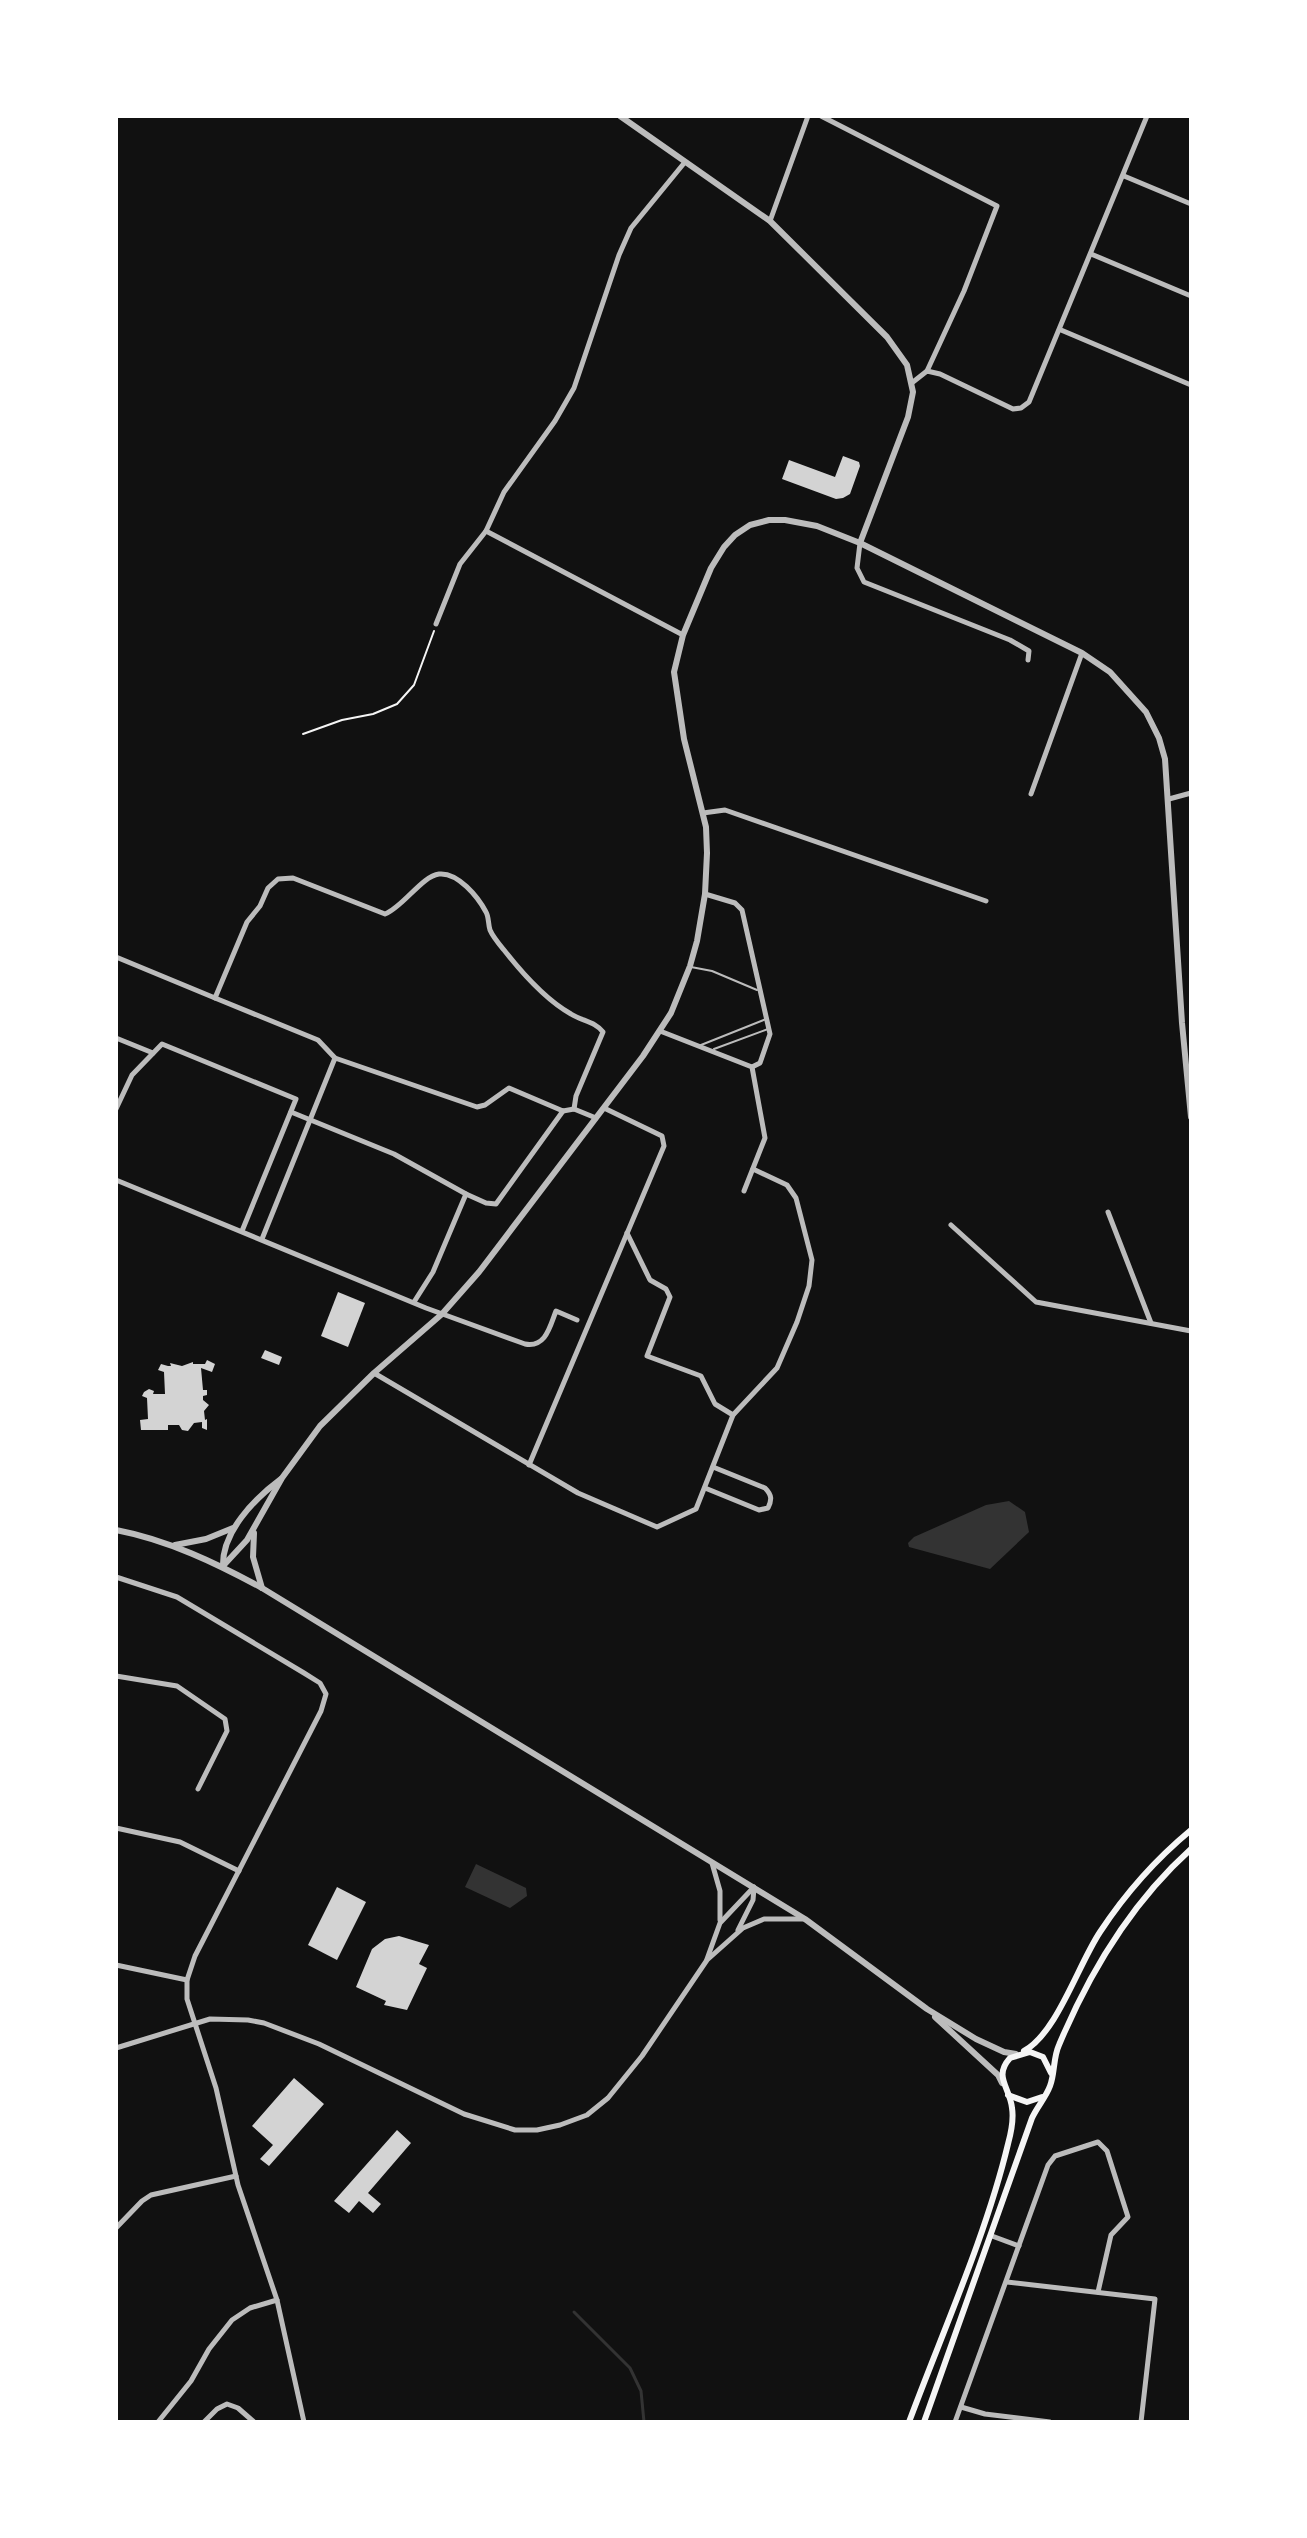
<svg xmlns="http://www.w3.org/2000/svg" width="1307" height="2538" viewBox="0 0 1307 2538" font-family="'Roboto Condensed',sans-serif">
<rect width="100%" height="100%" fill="#111"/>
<!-- water -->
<g fill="#333">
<polygon points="1009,1501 1025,1512 1029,1532 990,1569 909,1547 908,1543 914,1537 986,1505"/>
<polygon points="476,1864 526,1888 527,1896 510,1908 465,1887"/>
</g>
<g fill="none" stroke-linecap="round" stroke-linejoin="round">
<!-- stream -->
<polyline stroke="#333" stroke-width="3" points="574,2312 630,2368 641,2391 644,2422"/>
</g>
<!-- building -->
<g fill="#d3d3d3">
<polygon points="843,456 859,462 860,466 850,494 843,498 836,499 782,479 789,460 835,477"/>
<polygon points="338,1292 365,1303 348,1347 321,1336"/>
<polygon points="265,1350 282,1357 279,1365 261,1358"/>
<polygon points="207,1360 215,1364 212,1372 201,1368 203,1390 207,1390 207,1395 203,1396 203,1400 209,1405 204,1411 205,1420 207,1419 207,1430 202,1428 202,1422 194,1423 188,1431 182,1430 179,1425 168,1425 168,1430 141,1430 140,1420 148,1419 147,1398 142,1396 144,1392 149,1389 154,1391 153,1394 165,1394 164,1372 158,1370 161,1364 168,1366 171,1366 170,1363 182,1366 193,1362 193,1364 205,1364"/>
<polygon points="337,1887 366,1902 337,1960 308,1945"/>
<polygon points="399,1936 429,1945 419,1964 427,1968 407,2010 384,2005 386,2001 356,1987 372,1949 385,1939"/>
<polygon points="294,2078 324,2104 269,2166 260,2159 273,2145 252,2126"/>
<polygon points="397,2130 411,2143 368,2193 381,2204 373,2213 359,2201 349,2213 334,2201"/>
</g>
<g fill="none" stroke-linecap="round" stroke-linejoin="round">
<!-- path -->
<polyline stroke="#f5f5f5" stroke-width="2" points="303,734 342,720 373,714 397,704 414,685 434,631"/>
<!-- service -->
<g stroke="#bcbcbc" stroke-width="2">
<polyline points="691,967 712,971 757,990"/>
<polyline points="701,1045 766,1019"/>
<polyline points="714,1049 768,1029"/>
</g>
<!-- minor -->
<g stroke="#bcbcbc" stroke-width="5">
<polyline points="821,116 997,206 964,291 927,371"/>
<polyline points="1124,176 1191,204"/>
<polyline points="770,221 808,116"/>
<polyline points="1091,254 1191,296"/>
<polyline points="1061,330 1191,385"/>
<polyline points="913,382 927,371 940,374 1013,409 1021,408 1029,402 1147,116"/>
<polyline points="486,531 683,635"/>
<polyline points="860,543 857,568 864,582 1010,640 1029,651 1028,660"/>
<polyline points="436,624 460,564 486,531 504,492 555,421 574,388 619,255 631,228 685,162"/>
<polyline points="1031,794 1082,653"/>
<polyline points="1169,799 1191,793"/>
<polyline points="703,813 725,810 986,901"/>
<polyline points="705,894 735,903 742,910 770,1034 760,1063 752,1067"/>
<path d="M116 957 215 998 247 922 260 906 268 888 278 879 293 878 385 914C403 907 422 876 439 874 458 872 478 897 486 912 489 917 488 924 490 930 493 937 499 944 504 950 522 973 546 1000 571 1014 582 1021 596 1022 603 1032L576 1096 574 1109"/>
<polyline points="215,998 318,1040 335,1058"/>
<polyline points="660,1031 752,1067 765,1138 744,1191"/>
<polyline points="116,1038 153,1053"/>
<polyline points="116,1109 132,1075 162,1044 296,1099 242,1231"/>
<polyline points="291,1112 394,1154 466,1194"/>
<path d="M116 1180 426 1308 525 1344C546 1348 550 1326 556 1311L577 1320"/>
<polyline points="1108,1212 1151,1323"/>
<polyline points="951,1225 1036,1302 1191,1331"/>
<polyline points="627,1233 650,1280 666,1289 670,1297 647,1356 701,1376 715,1404 733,1415"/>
<polyline points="262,1239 335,1058 477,1107 485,1105 509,1088 563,1111 574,1109 596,1118"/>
<polyline points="414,1302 433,1272 466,1194 486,1203 496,1204 563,1111"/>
<polyline points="374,1373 578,1493 657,1527 696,1509 733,1415 777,1368 797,1322 809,1286 812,1260 796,1198 787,1185 753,1169"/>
<polyline points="529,1465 664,1146 662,1136 604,1108"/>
<path d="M705 1488 759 1510 768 1508C772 1500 772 1495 765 1488L713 1467"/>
<polyline points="116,1577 177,1597 304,1673 320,1683 326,1694 321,1711 195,1956 187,1980 187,1999 216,2088 238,2185 277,2300 304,2422"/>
<polyline points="116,1676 177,1686 225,1719 227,1731 198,1789"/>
<polyline points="116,1828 180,1842 239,1871"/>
<polyline points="712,1863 720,1891 720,1920"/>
<polyline points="738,1930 753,1900 754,1888"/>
<polyline points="707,1959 720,1923 754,1887"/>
<polyline points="116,1965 187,1980"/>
<polyline points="116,2048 210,2019 248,2020 264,2023 319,2044 464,2114 515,2130 537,2130 560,2125 587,2115 608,2098 642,2056 707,1960 743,1928 764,1919 804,1919"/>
<polyline points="116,2228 142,2201 151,2195 236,2176"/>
<polyline points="992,2236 1019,2246"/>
<polyline points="1007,2282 1155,2299 1141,2422"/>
<polyline points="961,2407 985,2414 1050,2422"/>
<polyline points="158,2422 191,2381 209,2349 232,2320 250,2308 277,2300"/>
<polyline points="204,2422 217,2409 227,2404 238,2408 254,2422"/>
<polyline points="955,2422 1048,2165 1055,2156 1098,2142 1107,2151 1128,2217 1111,2235 1098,2292"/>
</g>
<!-- tertiary -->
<g stroke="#bcbcbc" stroke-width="6">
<polyline points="620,116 770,221 887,337 907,365 913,392 908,417 860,543"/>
<path d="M116 1530C168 1540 216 1563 262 1588L805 1919 927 2009 976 2039 1004 2052 1016 2054"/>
<polyline points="254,1533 253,1557 262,1588"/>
<polyline points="175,1545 206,1539 233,1528"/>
<polyline points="223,1566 247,1540 282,1478 320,1426 374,1373 442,1314 479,1272 643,1056 671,1013 690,966 697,941 705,894 707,853 706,827 684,739 674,672 683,635 711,568 724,547 735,535 750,525 769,520 785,520 817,526 860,543 1082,653 1110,672 1146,712 1159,738 1165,759 1182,1023 1191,1117"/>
<path d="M223 1566C222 1532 254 1499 281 1479"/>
<polyline points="935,2017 998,2075 1002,2083"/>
</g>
<!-- secondary -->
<g stroke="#f5f5f5" stroke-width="6">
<path d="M1024 2051C1057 2033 1078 1965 1100 1932 1125 1894 1156 1859 1191 1830"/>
<polyline points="1008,2095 1027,2102 1042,2097"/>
<path d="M909 2422C942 2333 986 2236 1008 2144 1011 2133 1014 2120 1012 2108 1010 2087 993 2077 1010 2058L1030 2052 1043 2057 1051 2073"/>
<path d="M924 2422 1032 2118C1037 2107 1046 2097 1050 2086 1055 2073 1053 2058 1059 2045 1090 1971 1131 1903 1191 1849"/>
</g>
</g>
<!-- border -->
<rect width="1307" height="2538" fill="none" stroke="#ffffff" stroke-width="236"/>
</svg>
